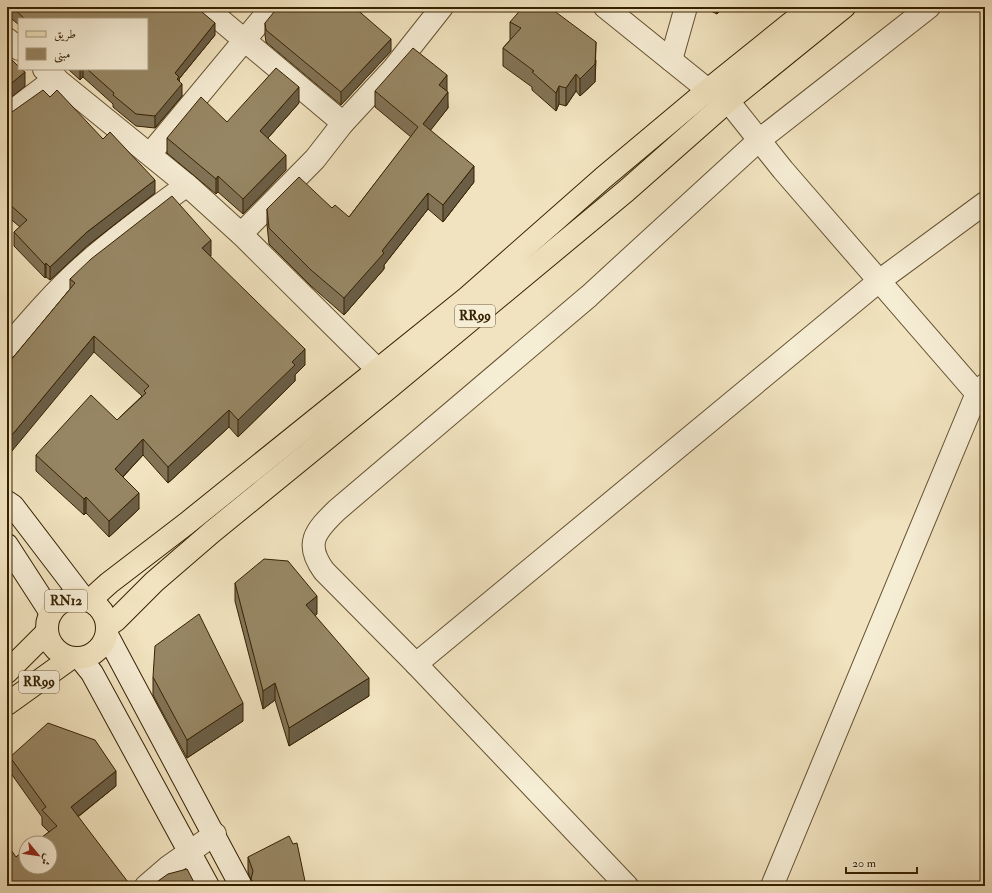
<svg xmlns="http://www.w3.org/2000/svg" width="992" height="893" viewBox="0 0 992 893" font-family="'IM FELL Double Pica',Amiri,serif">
<rect width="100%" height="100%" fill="#f1e3bf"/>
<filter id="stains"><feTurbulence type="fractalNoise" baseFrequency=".005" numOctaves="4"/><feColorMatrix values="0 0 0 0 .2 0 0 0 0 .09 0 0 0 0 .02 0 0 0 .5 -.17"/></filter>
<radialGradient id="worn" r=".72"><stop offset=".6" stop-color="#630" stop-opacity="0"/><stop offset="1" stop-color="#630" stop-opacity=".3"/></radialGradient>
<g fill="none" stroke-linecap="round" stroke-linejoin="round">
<!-- street casing -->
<g stroke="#655230" stroke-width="24">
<g id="street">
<polyline points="205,7 343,123"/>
<polyline points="605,7 708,90"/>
<polyline points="7,39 19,49"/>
<polyline points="671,60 686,7"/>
<polyline points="44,69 187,185 241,234 378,370 390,384"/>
<polyline points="728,101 783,170 985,403"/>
<polyline points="7,115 56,78"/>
<polyline points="150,154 272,7"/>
<polyline points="241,234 315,159 343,123 393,69 442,7"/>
<path d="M7 347C31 319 55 291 83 266 116 237 151 211 187 185"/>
<polyline points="416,664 879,281 985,203"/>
<polyline points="146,886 168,867 215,834"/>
<path d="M627 886 416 664 324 571C304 544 315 531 337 510L589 296 758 141 929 7"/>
<polyline points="772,886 977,393 985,385"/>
</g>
</g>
<!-- secondary casing -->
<g stroke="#362101" stroke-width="24">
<g id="secondary">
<polyline points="7,502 13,506 84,599"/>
<polyline points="7,545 51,613"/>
<polyline points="107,635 241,886"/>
<polyline points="80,658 92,673 208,886"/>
</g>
</g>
<!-- primary casing -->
<g stroke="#362101" stroke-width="24">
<g id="primary">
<circle cx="77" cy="628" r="30"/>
<polyline points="89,601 109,583 186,524 468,297 603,178 708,90 811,7"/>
<polyline points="107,626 116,620 154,582 212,532 391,386 626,191 728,101 844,7"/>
<polyline points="7,672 47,632"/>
<polyline points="7,704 71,658"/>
</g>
</g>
<!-- street -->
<use href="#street" stroke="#f6edd5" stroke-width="22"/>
<!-- secondary -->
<use href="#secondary" stroke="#f6edd5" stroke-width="22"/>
<!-- primary -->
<use href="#primary" stroke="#f1e3bf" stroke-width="22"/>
</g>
<!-- wall -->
<g fill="#827356" stroke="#362101">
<polygon points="7,7 198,7 198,9 215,35 179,79 182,96 155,128 136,126 113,107 113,104 83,77 80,80 68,69 147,69 147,19 19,19 19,25 7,15"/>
<polygon points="224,7 237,7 234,11 230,12"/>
<polygon points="703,7 724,7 717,14"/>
<polygon points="510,22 596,60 595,82 580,96 576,91 566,106 559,104 556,111 532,90 532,87 503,66 503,48 510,40"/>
<polygon points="265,23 391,51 341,105 266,42 265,35"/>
<polygon points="375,91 447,91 448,108 430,130 474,182 443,222 428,209 384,265 384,269 344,315 311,286 269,244 267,225 267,209 332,208 349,217 411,137 375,107"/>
<polygon points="50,97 155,193 87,246 50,280 46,277 45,278 14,246 14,232 20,227 7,216 7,114 9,114"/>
<polygon points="299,103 268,138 286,170 243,214 218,192 216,194 167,153 167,138"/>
<polygon points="210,256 305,365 295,375 295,381 238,437 229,427 168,483 143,455 123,477 139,509 109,537 86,513 84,515 36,471 36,455 117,420 142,396 94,352 11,360 70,289 70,279 211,256"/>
<polygon points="235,583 317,614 315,616 369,696 289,746 275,700 263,709 235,601"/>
<polygon points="153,677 243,721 187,758 153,695"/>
<polygon points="10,757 116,786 78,817 16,857 49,832 42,825 42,817 10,772"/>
<polygon points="248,857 306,886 251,886 251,880 248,872"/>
</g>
<!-- shaded-wall -->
<g fill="#6a5e46" stroke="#362101">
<polygon points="234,7 237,7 234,11"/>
<polygon points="717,7 724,7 717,14"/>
<polygon points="215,23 215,35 179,79 179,87 182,84 182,96 155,128 155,116 175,73"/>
<polygon points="391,39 391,51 341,105 341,92"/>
<polygon points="596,42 595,82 580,96 580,79"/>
<polygon points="80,69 83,69 83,77 80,80"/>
<polygon points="25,72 25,86 7,101 7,87"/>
<polygon points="576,74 576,91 566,106 566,88"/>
<polygon points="447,75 447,91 439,101 439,85"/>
<polygon points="559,86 559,104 556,111 556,93"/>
<polygon points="299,87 299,103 260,147 260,131"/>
<polygon points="448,92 448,108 423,140 423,124"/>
<polygon points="286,155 286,170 243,214 243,199"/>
<polygon points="474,166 474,182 443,222 443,205"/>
<polygon points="218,176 218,192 216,194 216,179"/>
<polygon points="155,180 155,193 87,246 50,280 50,267 87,232"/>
<polygon points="428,193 428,209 384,265 384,269 344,315 344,298"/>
<polygon points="211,240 211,256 202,264 202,248"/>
<polygon points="46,263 46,277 45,278 45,265"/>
<polygon points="94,336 94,352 7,457 7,441"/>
<polygon points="305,349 305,365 295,375 295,381 238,437 238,420 292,362"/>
<polygon points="229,410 229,427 168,483 168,467"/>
<polygon points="143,439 143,455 115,485 115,469"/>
<polygon points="139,493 139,509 109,537 109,521"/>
<polygon points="86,497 86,513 84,515 84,499"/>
<polygon points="317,596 317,614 306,623 306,605"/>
<polygon points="369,678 369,696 289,746 289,728"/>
<polygon points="275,683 275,700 263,709 263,691"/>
<polygon points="243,703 243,721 187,758 187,740"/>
<polygon points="116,771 116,786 71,822 71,807"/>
</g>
<!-- building -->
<g fill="#978664" stroke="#362101">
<polygon points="12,7 196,7 215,23 175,73 179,77 177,79 182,84 155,116 136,114 113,95 114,93 87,69 147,69 147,19 25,19"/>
<polygon points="278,7 354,7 391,39 341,92 266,30 265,23"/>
<polygon points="523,7 549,7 596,42 595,64 580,79 576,74 566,88 559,86 556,93 532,72 534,71 503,48 521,28 510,22"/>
<polygon points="413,48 447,75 439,85 448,92 423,124 474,166 443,205 428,193 382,251 384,253 344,298 311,270 269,228 267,209 299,177 332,208 335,205 349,217 418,127 375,91"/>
<polygon points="7,55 19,67 19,69 21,69 25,72 7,87"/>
<polygon points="276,68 299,87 260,131 286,155 243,199 218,176 216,179 167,138 201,97 227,122"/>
<polygon points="43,90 50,97 57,90 103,139 110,132 155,180 87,232 50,267 46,263 45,265 14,232 27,220 7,202 7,114 9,114"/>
<polygon points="172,196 211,240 202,248 305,349 292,362 295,365 238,420 229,410 168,467 143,439 115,469 139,493 109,521 86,497 84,499 36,455 91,395 117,420 146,393 144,391 149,386 94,336 7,441 7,355 11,360 75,283 70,279 91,259"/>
<polygon points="264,559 288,561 317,596 306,605 369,678 289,728 275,683 263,691 235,583"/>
<polygon points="199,614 243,703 187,740 153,677 155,646"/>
<polygon points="48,723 95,740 116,771 71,807 131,886 7,886 7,844 16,857 26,849 26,867 50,867 50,843 34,843 57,826 42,810 46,807 10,757"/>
<polygon points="289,836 293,844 297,843 306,886 255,886 251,879 253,871 248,857"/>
<polygon points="187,869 196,886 151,886 168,874"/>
<polygon points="329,884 330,886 325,886"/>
</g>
<g text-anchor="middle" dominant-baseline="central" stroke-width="3" stroke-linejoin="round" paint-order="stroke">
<!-- shield labels -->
<g fill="#f6edd5" stroke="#705e41" stroke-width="1">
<rect x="455" y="305" width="40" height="22" rx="3"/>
<rect x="45" y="590" width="42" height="22" rx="3"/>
<rect x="19" y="671" width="40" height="22" rx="3"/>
</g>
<g font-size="13" font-weight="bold" fill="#362101">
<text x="475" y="316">RR99</text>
<text x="66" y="601">RN12</text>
<text x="39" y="682">RR99</text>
</g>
</g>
<!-- margin -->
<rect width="992" height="893" fill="none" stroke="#f1e3bf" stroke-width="24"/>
<rect x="8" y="8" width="976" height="877" fill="none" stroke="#362101" stroke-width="2"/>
<rect x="12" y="12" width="968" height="869" fill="none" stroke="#362101"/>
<!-- legend -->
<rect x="18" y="18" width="130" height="52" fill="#f6edd5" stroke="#a99b80"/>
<rect x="26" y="31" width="20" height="6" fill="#f1e3bf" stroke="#a99b80"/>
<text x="54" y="38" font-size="12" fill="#362101">طريق</text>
<rect x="26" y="48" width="20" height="12" fill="#978664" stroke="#a99b80"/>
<text x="54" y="58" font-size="12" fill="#362101">مبنى</text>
<!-- north arrow -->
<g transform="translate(38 855) rotate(119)"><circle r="19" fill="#f6edd5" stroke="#a99b80"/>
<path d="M0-3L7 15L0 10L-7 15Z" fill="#8f2418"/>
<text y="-6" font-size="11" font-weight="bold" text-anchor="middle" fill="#362101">ش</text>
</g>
<!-- scale -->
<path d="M846 867v6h71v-6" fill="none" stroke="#362101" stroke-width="2"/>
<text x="852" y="867" font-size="12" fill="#362101" stroke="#f6edd5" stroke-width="3" paint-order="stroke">20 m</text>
<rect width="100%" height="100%" filter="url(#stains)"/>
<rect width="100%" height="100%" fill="url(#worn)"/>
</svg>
